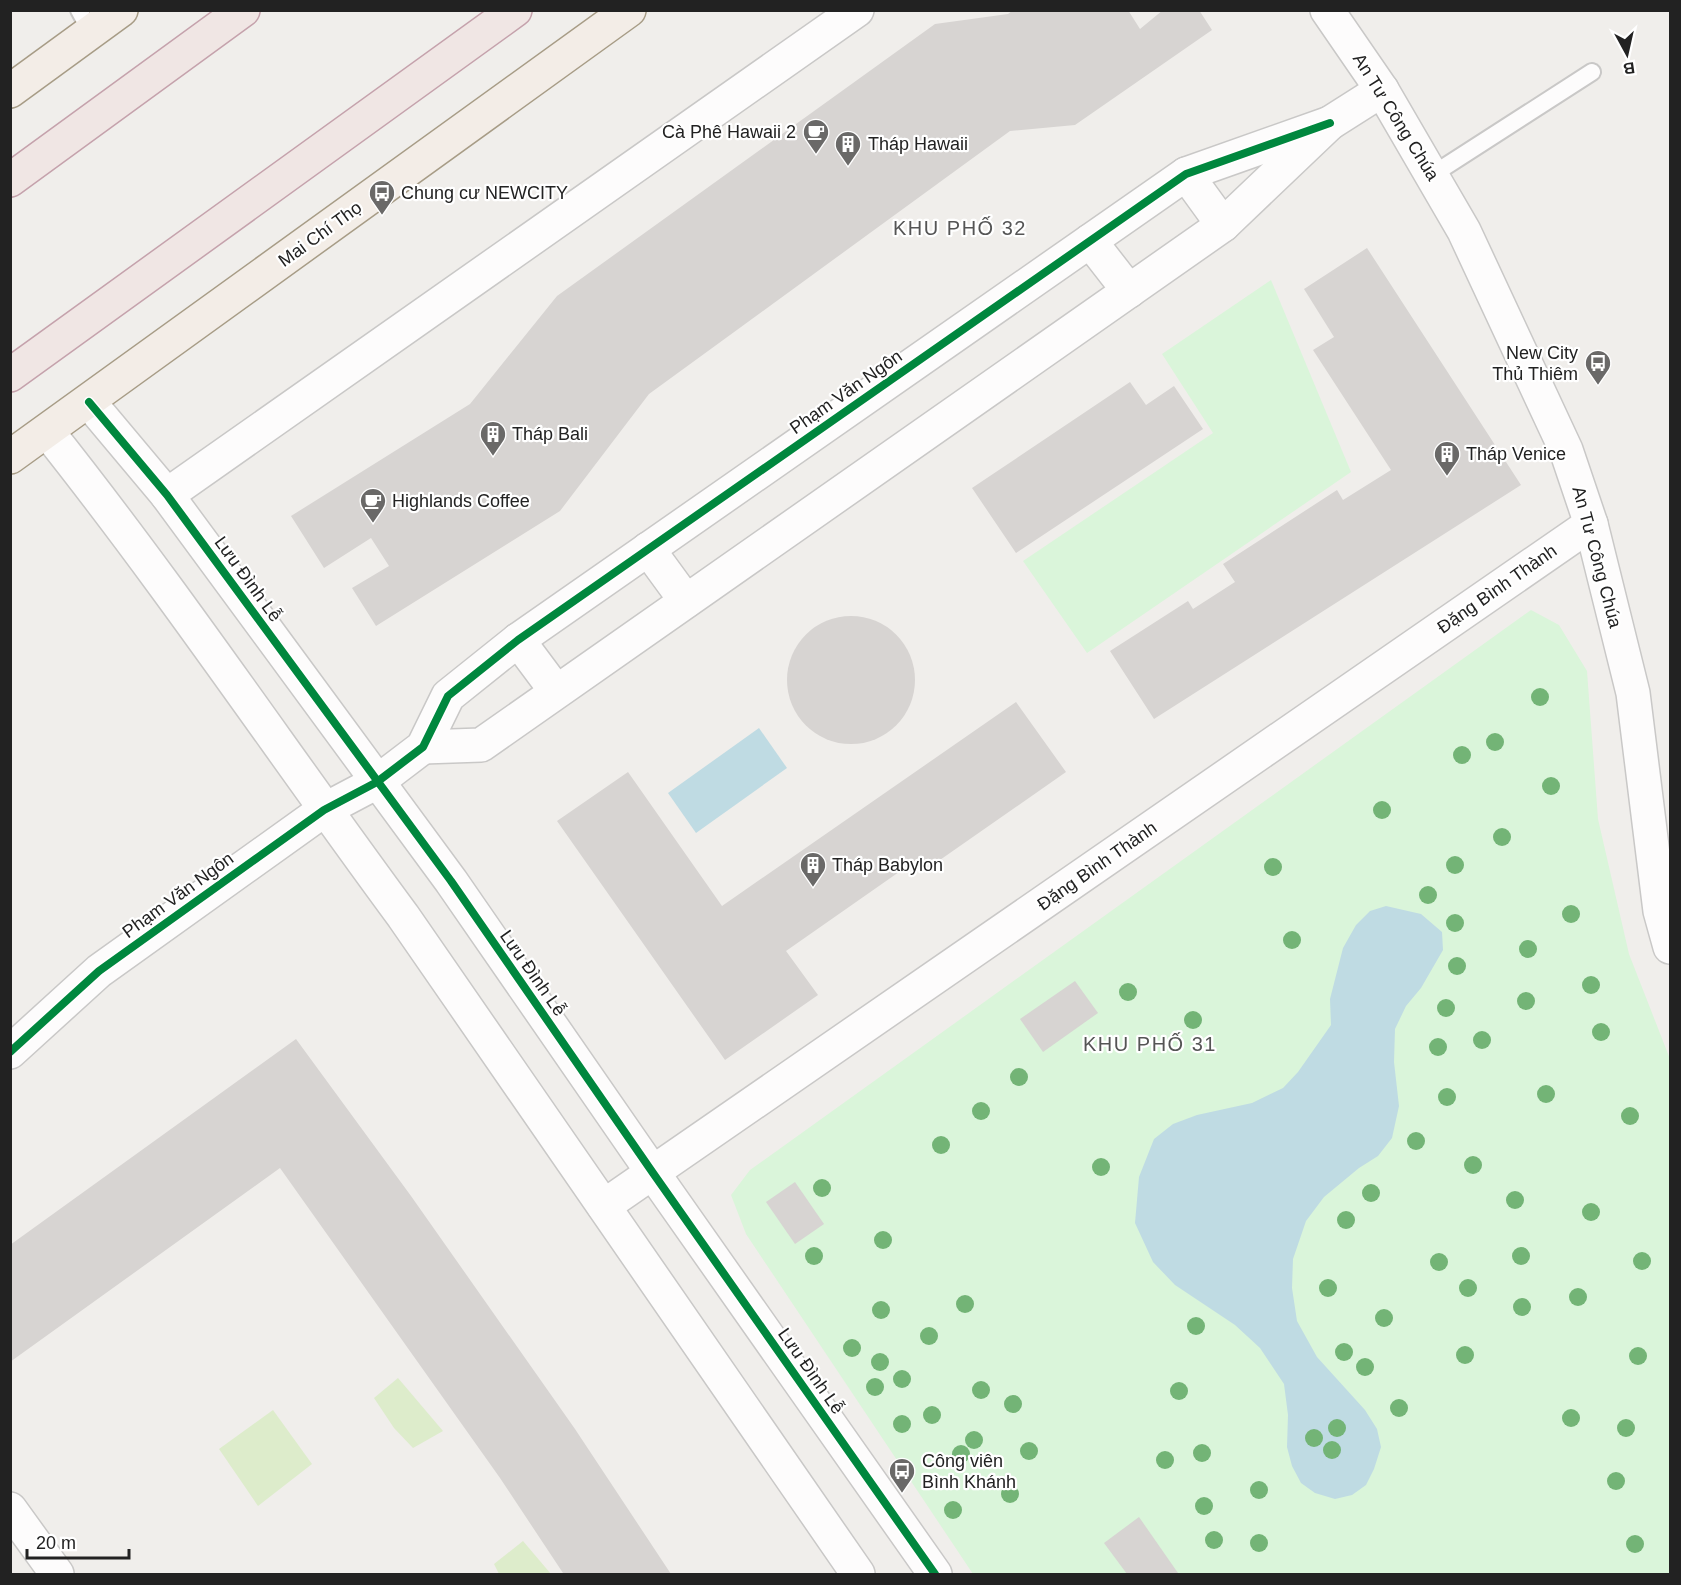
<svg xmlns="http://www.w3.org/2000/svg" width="1681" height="1585" viewBox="0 0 1681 1585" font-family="Helvetica,sans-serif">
<rect width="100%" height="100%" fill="#f0eeeb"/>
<!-- grass -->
<g fill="#ddeccb">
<polygon points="398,1378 443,1431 413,1448 394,1428 374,1398"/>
<polygon points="273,1410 312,1464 258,1506 219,1449"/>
<polygon points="523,1541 551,1574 499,1574 494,1564"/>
</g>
<!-- park -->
<g fill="#daf5da">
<polygon points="1271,280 1351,472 1087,653 1023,561 1213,433 1162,354"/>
<polygon points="1531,610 1559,625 1587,671 1598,819 1629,954 1670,1059 1670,1574 973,1574 746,1234 731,1195 750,1170"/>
</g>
<!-- water -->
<g fill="#bfdbe3">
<polygon points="759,728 787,768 696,833 668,793"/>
<polygon points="1386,906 1421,914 1442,932 1443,950 1421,988 1406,1006 1395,1029 1394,1062 1399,1106 1392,1138 1378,1156 1359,1168 1324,1197 1306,1221 1293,1259 1292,1288 1297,1321 1317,1357 1365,1410 1377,1429 1381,1447 1374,1469 1366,1485 1352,1495 1335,1499 1315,1493 1301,1483 1292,1466 1287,1447 1288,1415 1284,1384 1260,1348 1235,1325 1175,1285 1153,1262 1135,1223 1139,1177 1154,1139 1173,1124 1197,1115 1252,1103 1283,1088 1298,1072 1331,1025 1330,999 1343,948 1356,925 1370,911"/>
</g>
<!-- building -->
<g fill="#d7d4d2">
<polygon points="1013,10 1128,10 1140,29 1163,10 1199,10 1212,30 1075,125 1010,131 649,394 560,511 376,626 352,588 389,566 371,538 324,568 291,516 470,404 557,296 935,24 1008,14"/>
<polygon points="1367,248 1521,485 1154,719 1110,651 1188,601 1193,609 1235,582 1223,564 1337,490 1343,500 1391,470 1313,350 1334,337 1304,289"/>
<polygon points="1130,382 1146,405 1174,386 1203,429 1016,553 972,488"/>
<circle cx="851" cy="680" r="64"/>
<polygon points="1016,702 1066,772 927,869 919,858 786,951 818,995 725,1060 557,821 628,772 722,906"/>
<polygon points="1075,981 1098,1013 1043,1052 1020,1019"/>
<polygon points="296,1039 411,1196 575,1429 671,1574 560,1574 563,1573 500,1478 280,1168 10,1362 10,1245"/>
<polygon points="795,1182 824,1224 795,1244 766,1202"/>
<polygon points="1139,1517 1178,1573 1176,1574 1127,1574 1104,1543"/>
</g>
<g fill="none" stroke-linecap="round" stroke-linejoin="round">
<!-- service casing -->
<g stroke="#c9c8c7" stroke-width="20">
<g id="service">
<polyline points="79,10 91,32"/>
<polyline points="1432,175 1592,72"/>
</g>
</g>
<!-- minor casing -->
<g stroke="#c9c8c7" stroke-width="36">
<g id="minor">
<polyline points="1186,174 1223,225"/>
<polyline points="1090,241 1129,291"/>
<polyline points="167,495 857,10"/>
<polyline points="648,549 686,601"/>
<polyline points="518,640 556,691"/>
<polyline points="423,747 481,745 1223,225 1330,123 1382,90"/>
<polyline points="10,1052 99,971 324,810 377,782 423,747 448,696 518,640 1186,174 1330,123"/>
<polyline points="604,1206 1591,524"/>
<polyline points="10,1509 57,1574"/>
</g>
</g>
<!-- tertiary casing -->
<g stroke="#c9c8c7" stroke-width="36">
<g id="tertiary">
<polyline points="1327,10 1382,90 1464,231 1566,450 1591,524 1633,693 1660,911 1670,947"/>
<polyline points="89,402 167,495 451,881 653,1173 935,1574"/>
<path d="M47 431C172 588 284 755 403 916L858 1574"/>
</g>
</g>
<!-- primary casing -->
<g stroke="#a79c86" stroke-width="36">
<g id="primary">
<polyline points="10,91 121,10"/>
<polyline points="10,457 629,10"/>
</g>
</g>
<!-- trunk casing -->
<g stroke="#c5a2ac" stroke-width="36">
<g id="trunk">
<polyline points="10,180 243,10"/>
<polyline points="10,375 515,10"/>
</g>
</g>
<!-- service -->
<use href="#service" stroke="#fdfcfc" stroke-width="16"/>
<!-- minor -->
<use href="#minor" stroke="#fdfcfc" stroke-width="33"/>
<!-- tertiary -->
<use href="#tertiary" stroke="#fdfcfc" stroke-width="33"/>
<!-- primary -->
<use href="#primary" stroke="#f3ede7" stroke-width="33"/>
<!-- trunk -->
<use href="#trunk" stroke="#f0e6e4" stroke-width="33"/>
<!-- cycleway casing -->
<g stroke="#fff" stroke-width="11">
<g id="cycleway">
<polyline points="89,402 167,495 451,881 653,1173 935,1574"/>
<polyline points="10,1052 99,971 324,810 377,782 423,747 448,696 518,640 1186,174 1330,123"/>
</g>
</g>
<!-- cycleway -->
<use href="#cycleway" stroke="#00873e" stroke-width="8"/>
</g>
<!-- trees -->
<g fill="#73b476">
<circle cx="1540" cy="697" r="9"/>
<circle cx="1495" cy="742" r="9"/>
<circle cx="1462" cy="755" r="9"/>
<circle cx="1551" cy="786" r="9"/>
<circle cx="1382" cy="810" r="9"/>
<circle cx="1502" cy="837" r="9"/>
<circle cx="1455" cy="865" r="9"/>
<circle cx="1273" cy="867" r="9"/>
<circle cx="1428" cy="895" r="9"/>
<circle cx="1571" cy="914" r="9"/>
<circle cx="1455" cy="923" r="9"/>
<circle cx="1292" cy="940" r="9"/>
<circle cx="1528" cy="949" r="9"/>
<circle cx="1457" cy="966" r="9"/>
<circle cx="1591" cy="985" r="9"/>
<circle cx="1128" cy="992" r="9"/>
<circle cx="1526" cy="1001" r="9"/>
<circle cx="1446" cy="1008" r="9"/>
<circle cx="1193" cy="1020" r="9"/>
<circle cx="1601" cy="1032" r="9"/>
<circle cx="1482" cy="1040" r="9"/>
<circle cx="1438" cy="1047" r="9"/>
<circle cx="1019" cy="1077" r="9"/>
<circle cx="1546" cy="1094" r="9"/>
<circle cx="1447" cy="1097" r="9"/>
<circle cx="981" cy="1111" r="9"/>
<circle cx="1630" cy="1116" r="9"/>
<circle cx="1416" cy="1141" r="9"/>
<circle cx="941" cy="1145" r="9"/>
<circle cx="1473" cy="1165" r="9"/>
<circle cx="1101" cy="1167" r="9"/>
<circle cx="822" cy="1188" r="9"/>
<circle cx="1371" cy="1193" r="9"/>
<circle cx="1515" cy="1200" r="9"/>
<circle cx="1591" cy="1212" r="9"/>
<circle cx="1346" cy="1220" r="9"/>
<circle cx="883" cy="1240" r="9"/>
<circle cx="814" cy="1256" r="9"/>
<circle cx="1521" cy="1256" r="9"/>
<circle cx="1642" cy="1261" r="9"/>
<circle cx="1439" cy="1262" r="9"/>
<circle cx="1328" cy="1288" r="9"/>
<circle cx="1468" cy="1288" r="9"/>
<circle cx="1578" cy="1297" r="9"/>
<circle cx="965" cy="1304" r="9"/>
<circle cx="1522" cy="1307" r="9"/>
<circle cx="881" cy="1310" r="9"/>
<circle cx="1384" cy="1318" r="9"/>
<circle cx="1196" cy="1326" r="9"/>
<circle cx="929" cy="1336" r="9"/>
<circle cx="852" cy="1348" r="9"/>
<circle cx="1344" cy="1352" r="9"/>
<circle cx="1465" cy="1355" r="9"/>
<circle cx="1638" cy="1356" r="9"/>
<circle cx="880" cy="1362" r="9"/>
<circle cx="1365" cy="1367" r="9"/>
<circle cx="902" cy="1379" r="9"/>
<circle cx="875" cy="1387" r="9"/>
<circle cx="981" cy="1390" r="9"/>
<circle cx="1179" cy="1391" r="9"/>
<circle cx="1013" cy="1404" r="9"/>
<circle cx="1399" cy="1408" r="9"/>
<circle cx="932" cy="1415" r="9"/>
<circle cx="1571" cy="1418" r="9"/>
<circle cx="902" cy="1424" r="9"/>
<circle cx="1337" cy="1428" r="9"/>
<circle cx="1626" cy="1428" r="9"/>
<circle cx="1314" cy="1438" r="9"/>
<circle cx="974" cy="1440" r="9"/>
<circle cx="1332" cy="1450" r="9"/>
<circle cx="1029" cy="1451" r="9"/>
<circle cx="1202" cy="1453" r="9"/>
<circle cx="961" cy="1454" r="9"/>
<circle cx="1165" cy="1460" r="9"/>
<circle cx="1616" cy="1481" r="9"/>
<circle cx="1259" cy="1490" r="9"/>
<circle cx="1010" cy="1494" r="9"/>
<circle cx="1204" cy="1506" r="9"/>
<circle cx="953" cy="1510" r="9"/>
<circle cx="1214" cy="1540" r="9"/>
<circle cx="1259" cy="1543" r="9"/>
<circle cx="1635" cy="1544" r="9"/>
</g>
<!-- icons -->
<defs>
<g id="cafe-pin" transform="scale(1.35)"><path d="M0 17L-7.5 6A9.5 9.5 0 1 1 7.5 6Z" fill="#6a6968" stroke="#fff"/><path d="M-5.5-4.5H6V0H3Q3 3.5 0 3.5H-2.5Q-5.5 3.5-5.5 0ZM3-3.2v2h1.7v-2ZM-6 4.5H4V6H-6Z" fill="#fff"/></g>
<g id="building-pin" transform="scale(1.35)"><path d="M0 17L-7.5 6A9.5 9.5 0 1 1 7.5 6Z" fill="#6a6968" stroke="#fff"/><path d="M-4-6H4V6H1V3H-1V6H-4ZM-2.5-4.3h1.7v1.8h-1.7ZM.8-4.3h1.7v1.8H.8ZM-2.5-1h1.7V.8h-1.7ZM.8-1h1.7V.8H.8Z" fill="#fff"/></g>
<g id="bus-pin" transform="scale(1.35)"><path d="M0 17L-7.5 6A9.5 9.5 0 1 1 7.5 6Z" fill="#6a6968" stroke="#fff"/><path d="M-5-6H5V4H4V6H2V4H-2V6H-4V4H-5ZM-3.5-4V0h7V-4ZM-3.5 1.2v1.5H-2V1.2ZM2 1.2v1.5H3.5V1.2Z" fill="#fff"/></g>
</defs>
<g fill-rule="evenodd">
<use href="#cafe-pin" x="816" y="132"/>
<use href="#building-pin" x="848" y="144"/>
<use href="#bus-pin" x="382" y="193"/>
<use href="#bus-pin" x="1598" y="363"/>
<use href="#building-pin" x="493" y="434"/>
<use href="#building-pin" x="1447" y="454"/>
<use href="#cafe-pin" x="373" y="501"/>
<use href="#building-pin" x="813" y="865"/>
<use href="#bus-pin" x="902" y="1471"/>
</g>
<g text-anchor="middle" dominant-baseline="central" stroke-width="4.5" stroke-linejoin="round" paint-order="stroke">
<!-- street labels -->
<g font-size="18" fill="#222" stroke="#fff">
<text transform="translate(1396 117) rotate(58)">An Tư Công Chúa</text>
<text transform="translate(320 234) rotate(-36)">Mai Chí Thọ</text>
<text transform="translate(846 392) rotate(-35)">Phạm Văn Ngôn</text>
<text transform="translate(1597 557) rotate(75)">An Tư Công Chúa</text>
<text transform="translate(248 579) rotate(54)">Lưu Đình Lễ</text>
<text transform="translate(1497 589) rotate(-35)">Đặng Bình Thành</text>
<text transform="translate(1097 866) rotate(-35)">Đặng Bình Thành</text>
<text transform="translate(178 895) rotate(-36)">Phạm Văn Ngôn</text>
<text transform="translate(533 973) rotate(55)">Lưu Đình Lễ</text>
<text transform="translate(811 1371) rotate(55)">Lưu Đình Lễ</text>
</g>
<!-- poi labels -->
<g font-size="18" fill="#222" stroke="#fff" text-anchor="start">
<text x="796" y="132" text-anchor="end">Cà Phê Hawaii 2</text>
<text x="868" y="144">Tháp Hawaii</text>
<text x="401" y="193">Chung cư NEWCITY</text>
<text x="1578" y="353" text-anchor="end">New City<tspan x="1578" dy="21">Thủ Thiêm</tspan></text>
<text x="512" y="434">Tháp Bali</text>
<text x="1466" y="454">Tháp Venice</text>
<text x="392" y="501">Highlands Coffee</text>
<text x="832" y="865">Tháp Babylon</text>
<text x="922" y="1461">Công viên<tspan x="922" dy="21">Bình Khánh</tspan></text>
</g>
<!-- neighbourhood labels -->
<g font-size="20" letter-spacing="1.5" fill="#555" stroke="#fff">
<text x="960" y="228">KHU PHỐ 32</text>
<text x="1150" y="1044">KHU PHỐ 31</text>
</g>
</g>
<!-- border -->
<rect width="1681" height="1585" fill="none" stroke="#222222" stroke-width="24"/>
<!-- north arrow -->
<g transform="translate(1627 54) rotate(172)" stroke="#ffffff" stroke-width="4.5" paint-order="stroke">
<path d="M0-4.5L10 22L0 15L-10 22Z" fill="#222222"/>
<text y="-9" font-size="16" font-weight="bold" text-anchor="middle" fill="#222222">B</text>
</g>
<!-- scale -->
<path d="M27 1549v9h102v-9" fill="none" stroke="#222222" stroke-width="3"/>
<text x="36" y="1549" font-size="18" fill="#222222" stroke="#ffffff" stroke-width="4.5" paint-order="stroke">20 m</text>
</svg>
